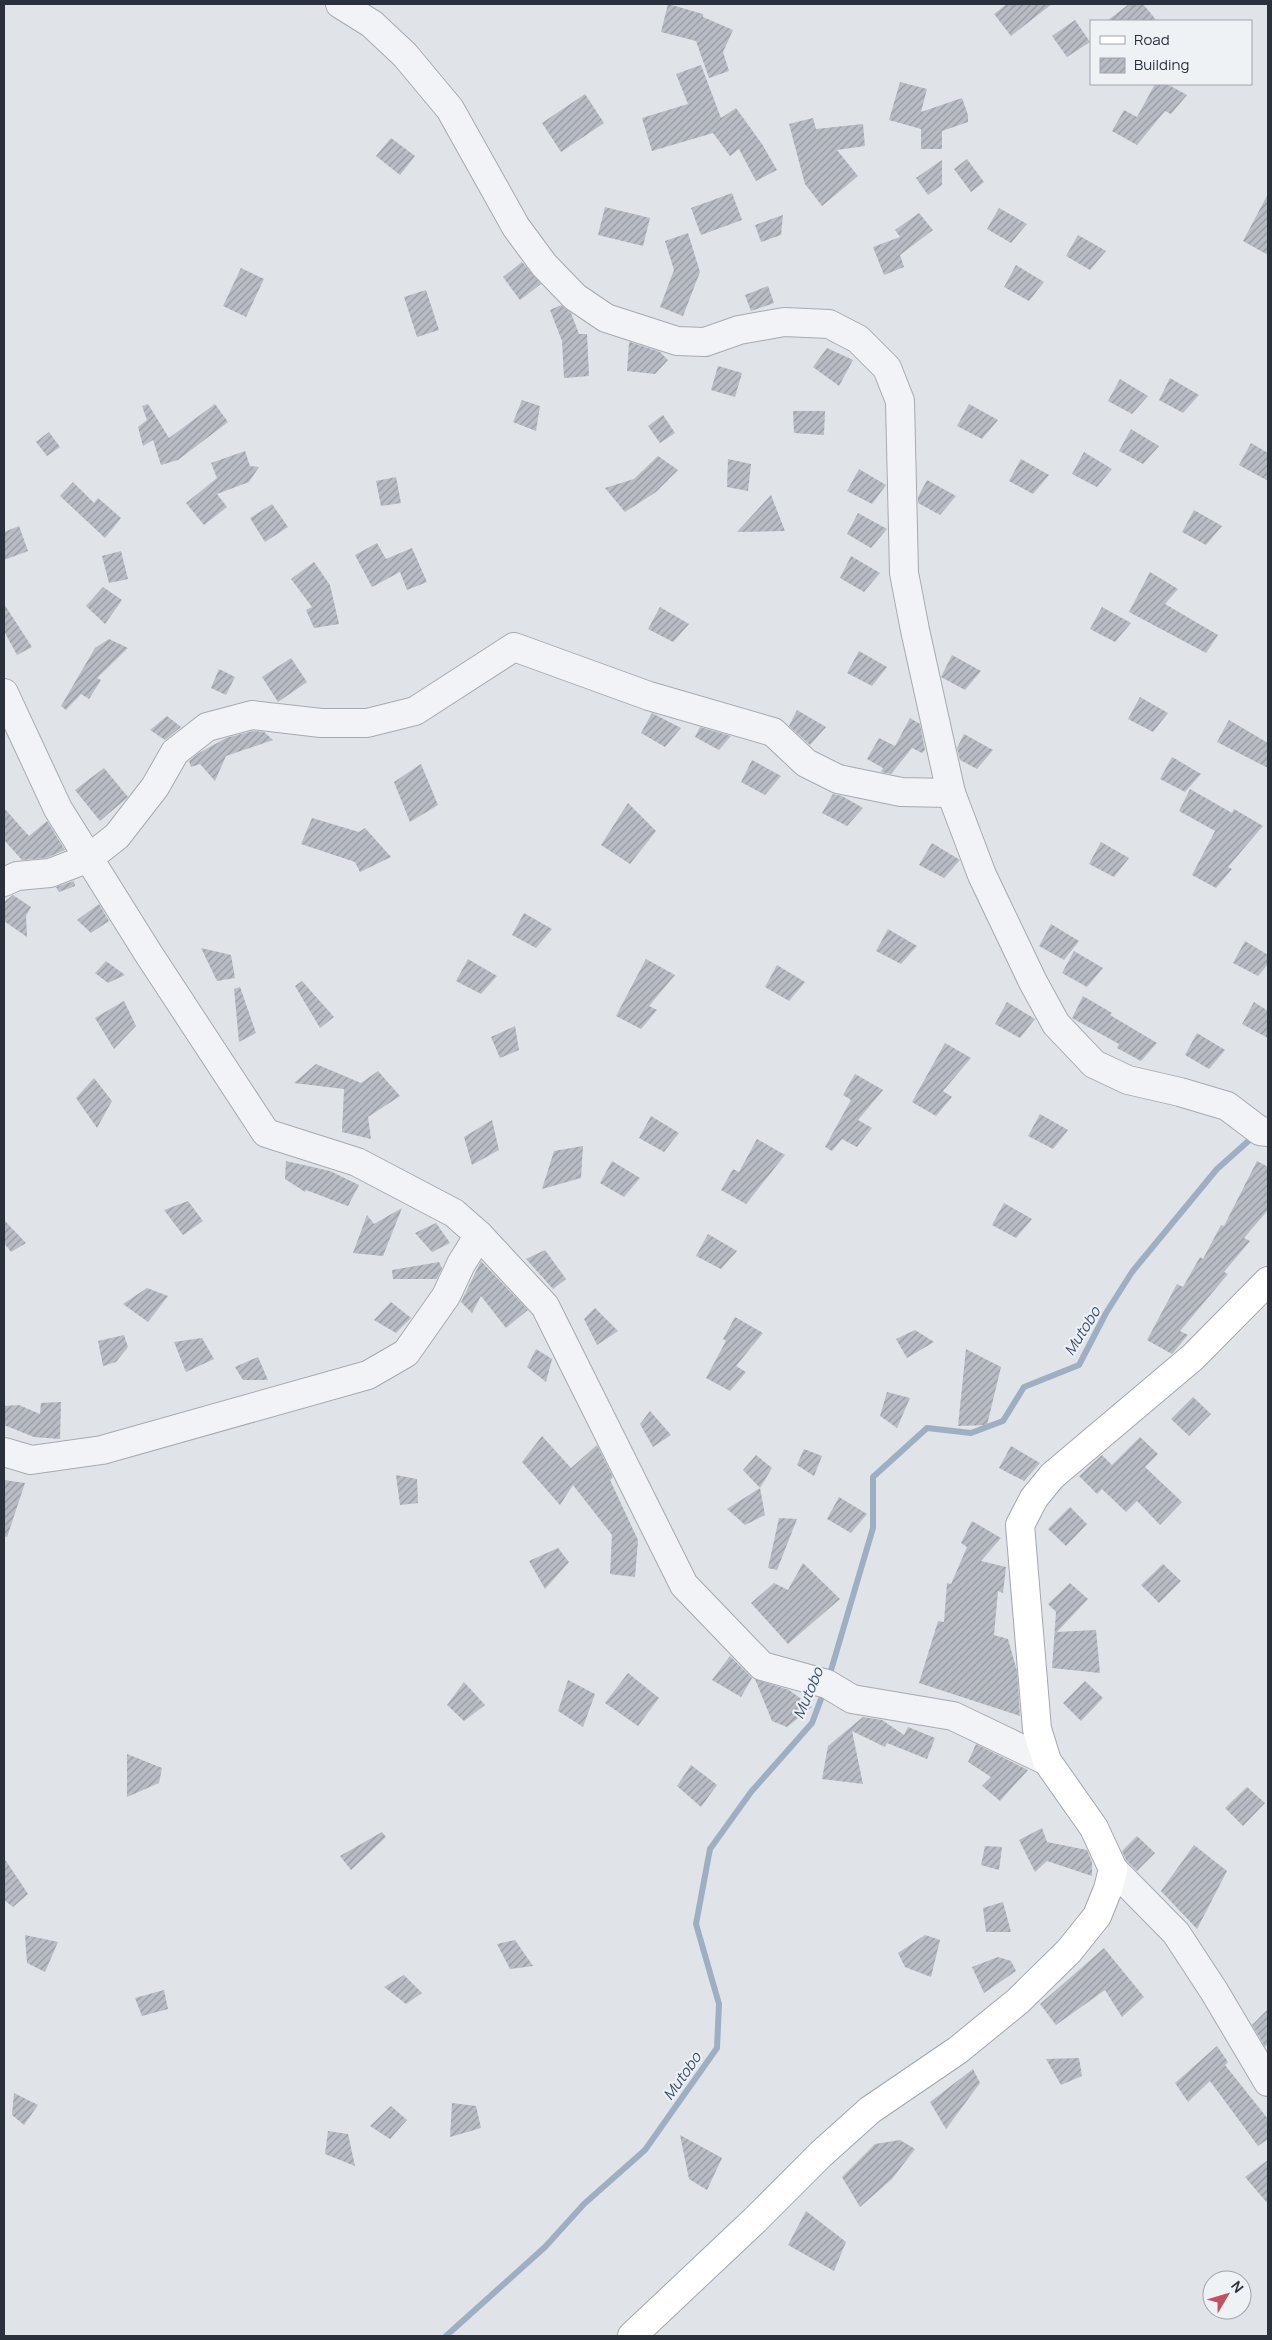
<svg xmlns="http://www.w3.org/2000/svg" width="1272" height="2340" viewBox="0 0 1272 2340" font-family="Manrope,sans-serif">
<defs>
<pattern id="building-hatch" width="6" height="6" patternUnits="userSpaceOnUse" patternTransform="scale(1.25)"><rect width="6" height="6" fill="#b8bcc4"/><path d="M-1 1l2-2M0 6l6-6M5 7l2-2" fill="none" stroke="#9699a0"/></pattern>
</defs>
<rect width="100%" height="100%" fill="#e0e3e7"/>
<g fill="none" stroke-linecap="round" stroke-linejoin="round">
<!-- stream -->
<g stroke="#9fafc3" stroke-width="6">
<polyline points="829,1677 873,1528 873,1477 927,1428 971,1433 1003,1421 1024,1387 1079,1365 1106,1313 1132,1272 1217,1169 1254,1136"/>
<polyline points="446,2336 545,2247 584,2204 645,2150 717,2048 719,2004 696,1924 710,1849 751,1792 812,1723 824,1691"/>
</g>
</g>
<!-- building -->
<g fill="url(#building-hatch)">
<polygon points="668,4 703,14 703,17 733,30 723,52 729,71 709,78 696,41 661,32"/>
<polygon points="1007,4 1052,4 1011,36 994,14"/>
<polygon points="1129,4 1143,4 1157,21 1107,21"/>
<polygon points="1075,20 1090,42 1067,57 1052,36"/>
<polygon points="701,65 721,118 736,108 762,144 777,170 756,181 739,149 730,156 713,133 652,151 642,118 688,104 676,74"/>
<polygon points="900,82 927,89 921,112 962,98 968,115 968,122 942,131 942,149 921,149 921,129 889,120"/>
<polygon points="1155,84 1167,84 1187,95 1171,114 1165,111 1137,145 1112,131 1124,110 1137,117"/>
<polygon points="585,94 604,123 561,152 542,123"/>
<polygon points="813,118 816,129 863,124 865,146 837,150 858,176 822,206 805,184 789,124"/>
<polygon points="391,138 415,156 400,175 376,156"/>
<polygon points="967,159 984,182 971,192 954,169"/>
<polygon points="942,160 942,185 928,195 916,178"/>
<polygon points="732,193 742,220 701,235 691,208"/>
<polygon points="1268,194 1268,255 1243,241"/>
<polygon points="605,207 650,218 643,246 598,235"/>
<polygon points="999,208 1027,224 1011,243 987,229"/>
<polygon points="919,213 933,230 900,255 904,267 884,275 873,247 900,237 895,230"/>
<polygon points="783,215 781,235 761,242 755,225"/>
<polygon points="688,233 700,272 683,316 660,307 674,270 665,241"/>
<polygon points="1078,235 1106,251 1090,270 1066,256"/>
<polygon points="522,262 541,284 520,300 503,277"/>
<polygon points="1016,265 1044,282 1029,301 1004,287"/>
<polygon points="241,268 264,279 246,317 223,306"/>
<polygon points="768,286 774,303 751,311 745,295"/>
<polygon points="426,290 439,330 417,337 404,297"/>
<polygon points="561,305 571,313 579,334 587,334 589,376 564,378 562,341 550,310"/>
<polygon points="630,342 660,352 668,360 655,374 627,371 629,343"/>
<polygon points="827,348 853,360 839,386 813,367"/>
<polygon points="718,366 742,373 735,397 711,390"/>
<polygon points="1170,378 1199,395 1183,413 1159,400"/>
<polygon points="1120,379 1148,396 1132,414 1108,401"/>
<polygon points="522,400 540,406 536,431 513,422"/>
<polygon points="148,404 169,438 215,404 228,422 178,460 161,465 153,440 143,446 138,427 147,420 142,406"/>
<polygon points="969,404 998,420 982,439 957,426"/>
<polygon points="793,411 825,411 824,435 794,433"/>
<polygon points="663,415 675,433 660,443 648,426"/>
<polygon points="1131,429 1159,446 1143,464 1119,451"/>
<polygon points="49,432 60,447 47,456 36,442"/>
<polygon points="1251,443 1268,453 1268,481 1239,465"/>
<polygon points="245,451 250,466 259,467 249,482 217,494 227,507 204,525 186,503 217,478 211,463"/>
<polygon points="1084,452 1112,469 1097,487 1072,474"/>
<polygon points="658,456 678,470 656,492 625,512 605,488 634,479"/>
<polygon points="728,459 751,464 748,491 727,487"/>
<polygon points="1021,459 1049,475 1033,494 1009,481"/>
<polygon points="859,469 886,485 872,504 847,491"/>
<polygon points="396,477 401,503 381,506 376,481"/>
<polygon points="927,480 956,496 940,515 918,503 918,497"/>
<polygon points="73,482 94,503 98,498 121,518 105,538 60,496"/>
<polygon points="771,495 785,531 737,532"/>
<polygon points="272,504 288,527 265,542 250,518"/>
<polygon points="1194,510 1222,526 1206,545 1182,532"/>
<polygon points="858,513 887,529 871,548 847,534"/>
<polygon points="19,526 28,551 4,560 4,532"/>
<polygon points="377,543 386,559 412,548 427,582 407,590 400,572 372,587 355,555"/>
<polygon points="121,551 128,579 109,583 102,556"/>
<polygon points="851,556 880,573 864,592 840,578"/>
<polygon points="314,562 330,585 339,624 314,628 306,610 312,607 291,579"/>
<polygon points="1150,572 1178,589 1165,604 1218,635 1206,653 1129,612"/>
<polygon points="103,587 122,600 105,624 86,606"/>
<polygon points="4,604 32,647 17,655 4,631"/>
<polygon points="660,607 689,624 673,642 648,629"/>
<polygon points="1102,607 1131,623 1115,642 1090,629"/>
<polygon points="109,639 128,648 97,678 101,680 89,699 81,694 66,710 61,706 95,648"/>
<polygon points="859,651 887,667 872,686 847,673"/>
<polygon points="952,655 981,671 965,690 941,677"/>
<polygon points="291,658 307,682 278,702 262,677"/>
<polygon points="219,669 235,677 226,695 211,688"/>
<polygon points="1140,697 1168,713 1153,732 1128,719"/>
<polygon points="797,710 826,727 810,745 789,726"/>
<polygon points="652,713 681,728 665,747 641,733"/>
<polygon points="167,716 181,727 165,740 150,730"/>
<polygon points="910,718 920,724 925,750 922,753 912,748 891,774 881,772 883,768 867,759 879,738 895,746"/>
<polygon points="1229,720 1268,743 1268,768 1217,742"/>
<polygon points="700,727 731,736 719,750 695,737"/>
<polygon points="253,731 264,732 273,740 226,756 215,781 200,764 191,767 189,761 199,753 226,738"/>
<polygon points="964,734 993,750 977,769 960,760 957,748"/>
<polygon points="1172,757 1201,774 1185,792 1160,779"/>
<polygon points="752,760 781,776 765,795 741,782"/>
<polygon points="421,764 438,805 410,822 394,782"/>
<polygon points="104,768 128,797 100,821 75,790"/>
<polygon points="1190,789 1232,813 1234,809 1263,826 1228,867 1232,869 1216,888 1192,875 1215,831 1179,811"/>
<polygon points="833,794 842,796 863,808 847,826 822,813"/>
<polygon points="628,803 656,831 630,864 601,845"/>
<polygon points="4,808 29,836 47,821 65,850 46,858 22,860 4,840"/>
<polygon points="312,818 359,832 365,828 391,857 360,872 355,862 301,844"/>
<polygon points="1101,842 1129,858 1114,877 1089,864"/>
<polygon points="932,843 960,860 944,878 919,865"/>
<polygon points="74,881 75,886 59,892 56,887"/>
<polygon points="13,895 31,907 26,916 27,937 4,921 4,902"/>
<polygon points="99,904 109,921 91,933 77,920"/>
<polygon points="524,913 552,929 536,948 512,935"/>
<polygon points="1051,924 1079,941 1064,960 1039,946"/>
<polygon points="888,929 917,946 901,964 876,951"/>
<polygon points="1245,941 1268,955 1268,964 1258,976 1233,963"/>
<polygon points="201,948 231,955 235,978 217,981"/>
<polygon points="1074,951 1103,968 1087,987 1062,973"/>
<polygon points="468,959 497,976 481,994 456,981"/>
<polygon points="646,959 675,975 649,1006 657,1010 641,1029 616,1016"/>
<polygon points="106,961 125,975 108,983 95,973"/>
<polygon points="777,965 805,982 789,1001 765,987"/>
<polygon points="302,981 334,1017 320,1028 295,986"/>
<polygon points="240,987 256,1033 239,1042 234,989"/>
<polygon points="1083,996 1112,1013 1110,1015 1157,1043 1141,1061 1117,1048 1119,1044 1072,1018"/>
<polygon points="124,1001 136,1026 114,1049 95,1018"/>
<polygon points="1007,1002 1035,1019 1020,1038 995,1024"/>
<polygon points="1254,1002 1268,1011 1268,1038 1242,1024"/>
<polygon points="515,1026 519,1050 500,1058 491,1037"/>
<polygon points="1197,1033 1225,1050 1209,1069 1185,1055"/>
<polygon points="945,1043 971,1058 943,1091 952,1097 936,1116 912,1102"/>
<polygon points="316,1064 361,1083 378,1071 400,1096 368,1117 371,1139 342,1132 344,1089 294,1083"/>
<polygon points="855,1074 883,1090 858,1120 872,1128 857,1147 842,1139 832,1151 825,1147 851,1100 843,1095"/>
<polygon points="94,1078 112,1101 97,1128 76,1098"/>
<polygon points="1040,1114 1068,1130 1053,1149 1028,1136"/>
<polygon points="651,1116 679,1133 664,1152 639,1138"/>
<polygon points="492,1120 499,1150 472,1165 464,1137"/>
<polygon points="757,1139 785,1155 746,1204 721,1190 733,1169 739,1172"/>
<polygon points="583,1146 581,1178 542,1189 554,1151"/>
<polygon points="286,1161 330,1171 359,1185 348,1206 306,1190 305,1192 285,1179"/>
<polygon points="612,1161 640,1178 624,1197 600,1183"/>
<polygon points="1257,1161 1268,1167 1268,1210 1244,1238 1250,1241 1224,1272 1228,1274 1180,1331 1188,1335 1172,1354 1147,1340 1177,1284 1183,1287 1200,1257 1203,1259 1221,1225 1224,1226"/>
<polygon points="188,1201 203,1221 183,1235 164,1210"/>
<polygon points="1004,1203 1032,1219 1016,1238 992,1225"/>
<polygon points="402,1208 383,1256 353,1253 367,1215 374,1224"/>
<polygon points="4,1220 26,1243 11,1252 4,1243"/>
<polygon points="436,1223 450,1243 432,1252 415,1233"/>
<polygon points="708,1234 737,1251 721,1269 696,1256"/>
<polygon points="545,1250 566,1279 553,1289 526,1259"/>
<polygon points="481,1261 528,1310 506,1328 481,1296 472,1313 461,1302"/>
<polygon points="439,1262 442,1268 437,1279 393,1279 392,1270"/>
<polygon points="147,1288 168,1296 148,1322 123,1304"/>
<polygon points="391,1302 411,1318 396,1333 374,1320"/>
<polygon points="595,1308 618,1331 597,1345 584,1319"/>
<polygon points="735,1317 763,1333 736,1366 746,1372 730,1391 706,1378 726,1341 723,1339"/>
<polygon points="915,1330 934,1342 907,1358 896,1339"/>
<polygon points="124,1335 128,1347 116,1362 103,1366 98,1341"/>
<polygon points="202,1338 214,1359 186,1372 174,1342"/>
<polygon points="536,1349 552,1359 546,1382 527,1367"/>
<polygon points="966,1349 1001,1367 987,1425 958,1426"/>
<polygon points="258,1357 268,1380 243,1380 235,1367"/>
<polygon points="887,1392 910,1398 897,1428 880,1416"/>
<polygon points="1193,1397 1211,1414 1189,1436 1171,1419"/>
<polygon points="61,1402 60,1439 34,1437 4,1425 4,1406 19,1405 40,1414 41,1403"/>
<polygon points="650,1411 671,1435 653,1447 640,1424"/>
<polygon points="542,1436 571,1468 597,1445 613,1477 610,1480 638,1540 635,1577 610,1574 612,1535 573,1485 560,1505 522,1462"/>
<polygon points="1140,1437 1158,1454 1145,1467 1182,1502 1160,1525 1137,1501 1126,1512 1102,1489 1097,1494 1079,1476 1102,1455 1112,1465"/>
<polygon points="1011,1446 1040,1463 1024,1481 999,1468"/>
<polygon points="804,1449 822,1456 814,1476 797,1465"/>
<polygon points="756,1455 772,1468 760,1488 743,1470"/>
<polygon points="396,1475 417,1479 418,1503 400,1505"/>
<polygon points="4,1480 25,1483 7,1537 4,1536"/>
<polygon points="760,1488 765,1515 745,1525 727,1509"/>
<polygon points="839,1497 867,1514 851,1533 827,1519"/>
<polygon points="1070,1507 1087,1524 1066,1546 1048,1529"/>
<polygon points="779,1518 797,1519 777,1570 768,1568"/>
<polygon points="972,1521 1001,1538 981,1561 1006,1567 1003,1593 998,1591 994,1635 1008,1639 1017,1671 1020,1716 919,1683 938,1621 944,1622 947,1583 951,1584 967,1547 961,1543"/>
<polygon points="558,1548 569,1562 545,1589 529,1561"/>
<polygon points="803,1563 840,1599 788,1644 751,1603 774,1583 788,1590"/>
<polygon points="1163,1564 1181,1581 1159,1603 1141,1585"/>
<polygon points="1070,1583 1088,1599 1057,1632 1096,1630 1100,1673 1052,1668 1056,1612 1048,1604"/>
<polygon points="730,1656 752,1678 741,1697 712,1680"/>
<polygon points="628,1673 659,1698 638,1726 605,1703"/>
<polygon points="755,1679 789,1690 812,1707 787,1727 772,1721"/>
<polygon points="568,1680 595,1694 583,1727 558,1711"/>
<polygon points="1085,1681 1103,1698 1081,1721 1063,1703"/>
<polygon points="464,1682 485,1705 464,1721 447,1705"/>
<polygon points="863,1717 882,1720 904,1735 908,1727 935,1738 927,1759 887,1743 885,1747 852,1731 863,1784 822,1779 828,1746"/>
<polygon points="976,1744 1028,1770 1000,1801 982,1786 991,1777 968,1762"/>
<polygon points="127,1754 162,1768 159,1783 127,1797"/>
<polygon points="691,1765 717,1785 701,1807 677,1786"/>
<polygon points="1247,1787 1265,1803 1243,1826 1225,1808"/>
<polygon points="1042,1828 1047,1842 1087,1850 1092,1862 1092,1876 1047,1861 1035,1872 1019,1840"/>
<polygon points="382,1832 386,1837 351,1870 340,1856"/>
<polygon points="1137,1836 1155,1853 1137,1871 1126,1860 1122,1851"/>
<polygon points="1194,1845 1227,1871 1197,1929 1161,1891"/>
<polygon points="985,1846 1002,1847 999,1870 981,1865"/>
<polygon points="4,1858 28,1894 13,1907 4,1900"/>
<polygon points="1003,1902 1011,1932 986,1932 983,1908"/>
<polygon points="25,1935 58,1942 45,1972 27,1963"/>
<polygon points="925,1935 940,1940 931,1977 905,1967 898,1953"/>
<polygon points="515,1940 533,1966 510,1969 497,1944"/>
<polygon points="1104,1948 1144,1997 1122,2017 1105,1990 1056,2025 1040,2004"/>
<polygon points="998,1957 1011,1961 1016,1971 984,1993 972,1967"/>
<polygon points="404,1975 422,1993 406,2004 384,1987"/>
<polygon points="164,1990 168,2009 142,2016 135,1998"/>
<polygon points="1268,2009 1268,2044 1265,2047 1252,2025"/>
<polygon points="1217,2046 1228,2062 1225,2065 1268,2119 1268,2139 1258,2146 1210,2081 1188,2102 1175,2083"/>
<polygon points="1079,2058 1082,2076 1061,2085 1046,2059"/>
<polygon points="973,2069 980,2083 946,2129 930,2102"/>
<polygon points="14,2093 38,2105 24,2125 12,2115"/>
<polygon points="452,2103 476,2106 481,2128 450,2137"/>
<polygon points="391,2106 407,2120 390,2139 370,2126"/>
<polygon points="328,2131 348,2134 355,2166 325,2154"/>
<polygon points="680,2135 722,2158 707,2190 689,2179"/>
<polygon points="900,2140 915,2149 892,2179 860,2207 842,2177 875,2144"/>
<polygon points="1268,2160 1268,2204 1245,2177"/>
<polygon points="806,2211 846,2242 834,2271 788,2245"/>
</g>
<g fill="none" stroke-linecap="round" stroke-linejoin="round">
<!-- minor casing -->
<g stroke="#a6aab1" stroke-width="30">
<g id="minor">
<polyline points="340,4 372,24 405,55 450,109 516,227 544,265 575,297 606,318 677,341 705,342 739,330 784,322 829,324 858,339 887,368 900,401 904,573 915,630 951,793 982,875 1033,982 1056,1024 1094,1064 1128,1080 1180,1092 1227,1106 1260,1131 1268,1132"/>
<polyline points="4,693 58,809 148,953 266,1133 357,1162 454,1213 479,1235 545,1306 684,1585 762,1666 827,1684 852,1699 953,1716 1047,1761"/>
<polyline points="4,882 17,876 50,873 89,858 117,836 155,787 175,752 207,727 252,715 321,723 367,723 415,711 514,647 649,696 773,732 806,763 838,779 901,792 951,793"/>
<polyline points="4,1452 31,1460 102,1450 368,1375 406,1353 446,1296 461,1264 479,1235"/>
<polyline points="1113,1869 1176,1933 1214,1991 1268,2082"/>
</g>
</g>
<!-- major casing -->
<g stroke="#a1a7b2" stroke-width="30">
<polyline id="major" points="632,2336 755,2220 821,2154 870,2110 958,2050 1018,2001 1069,1951 1097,1916 1108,1889 1113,1869 1094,1828 1047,1761 1037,1729 1020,1525 1034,1498 1052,1476 1193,1357 1268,1281"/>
</g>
<!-- minor -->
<use href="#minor" stroke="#f2f3f6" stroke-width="28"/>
<!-- major -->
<use href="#major" stroke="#fff" stroke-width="28"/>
</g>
<g text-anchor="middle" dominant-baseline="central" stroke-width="4" stroke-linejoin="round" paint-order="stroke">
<!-- water labels -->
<g font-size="15" font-style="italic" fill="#394e6c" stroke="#eff2f5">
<text transform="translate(1082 1331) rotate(-58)">Mutobo</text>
<text transform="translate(808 1693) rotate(-67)">Mutobo</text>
<text transform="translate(682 2076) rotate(-55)">Mutobo</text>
</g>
</g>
<!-- border -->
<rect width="1272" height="2340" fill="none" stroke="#2b303d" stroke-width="10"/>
<!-- legend -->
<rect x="1090" y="20" width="162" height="65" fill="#eff2f5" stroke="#a1a4ab"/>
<rect x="1100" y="36" width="25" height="8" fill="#ffffff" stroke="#a1a4ab"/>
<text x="1134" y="45" font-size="15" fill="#2b303d">Road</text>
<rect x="1100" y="58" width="25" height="15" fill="url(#building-hatch)" stroke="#a1a4ab"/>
<text x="1134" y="70" font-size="15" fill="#2b303d">Building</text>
<!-- north arrow -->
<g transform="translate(1227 2295) rotate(52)"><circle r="24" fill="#eff2f5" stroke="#a1a4ab"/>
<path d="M0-4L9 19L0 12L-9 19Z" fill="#bf535e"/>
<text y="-8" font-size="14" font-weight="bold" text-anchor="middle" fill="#2b303d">N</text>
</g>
</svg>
